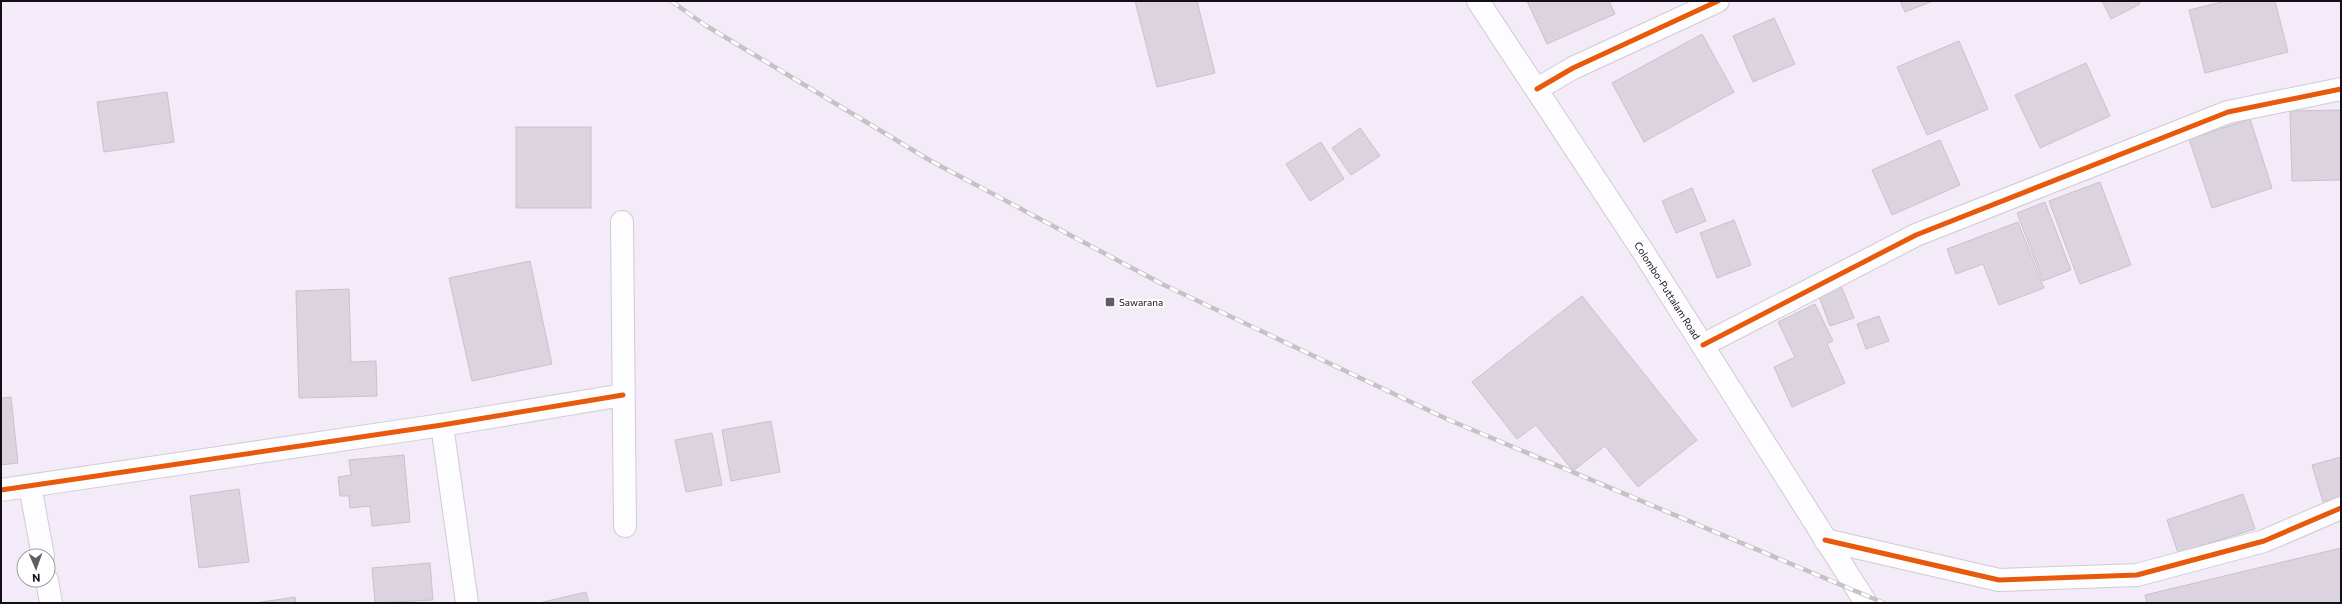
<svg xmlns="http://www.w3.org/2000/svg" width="2342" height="604" viewBox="0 0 2342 604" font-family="Commissioner,sans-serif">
<rect width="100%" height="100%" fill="#f4ebf8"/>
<!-- building -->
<g fill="#dbd4de" stroke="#c9c1cc">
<polygon points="1135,1 1197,1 1215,73 1157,87"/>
<polygon points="1527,1 1609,1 1615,14 1547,44"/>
<polygon points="1900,1 1933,1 1905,12"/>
<polygon points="2102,1 2138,1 2140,4 2111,19"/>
<polygon points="2226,1 2275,1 2288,52 2205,73 2189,10"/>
<polygon points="1774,18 1795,64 1753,82 1733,36"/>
<polygon points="1702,34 1734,92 1644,142 1612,83"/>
<polygon points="1959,41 1988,109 1927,135 1897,67"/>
<polygon points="2086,63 2110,116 2040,148 2015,95"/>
<polygon points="167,92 174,142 104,152 97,102"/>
<polygon points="2341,110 2341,180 2292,181 2290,111"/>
<polygon points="2250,119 2272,188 2212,208 2189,139"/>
<rect x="516" y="127" width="75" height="81"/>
<polygon points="1360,128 1380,156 1351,175 1332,148"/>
<polygon points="1940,140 1960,185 1892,215 1872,170"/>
<polygon points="1321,142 1344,179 1310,201 1286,164"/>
<polygon points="2100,182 2131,265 2080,284 2049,201"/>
<polygon points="1692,188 1706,221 1676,233 1662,201"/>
<polygon points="2045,202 2071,270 2043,281 2017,213"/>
<polygon points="1734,220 1751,265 1717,278 1700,233"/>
<polygon points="2018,222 2044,288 1999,305 1983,264 1956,274 1947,249"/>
<polygon points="530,261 552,364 472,381 449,278"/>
<polygon points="1840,283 1854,318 1830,326 1817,291"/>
<polygon points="349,289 351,362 376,361 377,396 299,398 296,291"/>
<polygon points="1582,296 1697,440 1638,487 1605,446 1573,471 1536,425 1517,439 1472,382"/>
<polygon points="1815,304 1833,341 1827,344 1845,383 1792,407 1774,367 1795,357 1778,322"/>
<polygon points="1879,316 1889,341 1866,349 1857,324"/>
<polygon points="11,397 18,463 1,465 1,398"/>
<polygon points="771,421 780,472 731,481 722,430"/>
<polygon points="712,433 722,485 686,492 675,440"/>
<polygon points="404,455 410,522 372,526 370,506 350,508 349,496 340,496 338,477 351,475 349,460"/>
<polygon points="2341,457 2341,497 2323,502 2312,465"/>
<polygon points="239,489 249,562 199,568 190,496"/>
<polygon points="2243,494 2255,529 2178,553 2167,520"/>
<polygon points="2341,548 2341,603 2147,603 2145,595"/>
<polygon points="430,563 433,600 375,603 372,568"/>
<polygon points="586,592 589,603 539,603"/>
<polygon points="295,597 296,603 255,603"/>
</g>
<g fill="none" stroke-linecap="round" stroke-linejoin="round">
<!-- street casing -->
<g stroke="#d1cad4" stroke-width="24">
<g id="street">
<polyline points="1537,89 1573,68 1718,1"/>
<polyline points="622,222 625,526"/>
<polyline points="1703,345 1916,235 2228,112 2341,89"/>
<polyline points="442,425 467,603"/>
<polyline points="30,486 43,556"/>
<polyline points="1,490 442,425 623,395"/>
<polyline points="1825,540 1999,580 2137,575 2264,541 2341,508"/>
<polyline points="47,580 51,603"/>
</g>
</g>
<!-- highway casing -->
<g stroke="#d1cad4" stroke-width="24">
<g id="highway">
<path id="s1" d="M1478 1 1642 250 1866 603"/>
</g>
</g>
<!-- street -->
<use href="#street" stroke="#fdfcfe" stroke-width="22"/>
<!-- highway -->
<use href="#highway" stroke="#fdfcfe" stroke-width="22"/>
<!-- rail casing -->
<g stroke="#c4c2c5" stroke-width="4.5">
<polyline id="rail" points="671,1 705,25 931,161 1162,284 1449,420 1884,603"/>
</g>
<!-- rail -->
<use href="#rail" stroke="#fff" stroke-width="3" stroke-dasharray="9" stroke-linecap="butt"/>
<!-- cycleway casing -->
<g stroke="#fff" stroke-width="8">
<g id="cycleway">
<polyline points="1537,89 1573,68 1718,1"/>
<polyline points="1703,345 1916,235 2228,112 2341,89"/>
<polyline points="1,490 442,425 623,395"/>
<polyline points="1825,540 1999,580 2137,575 2264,541 2341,508"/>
</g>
</g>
<!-- cycleway -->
<use href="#cycleway" stroke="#e8590c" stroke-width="5"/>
</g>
<!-- markers -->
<rect fill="#625b65" stroke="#fff" stroke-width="1.5" x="1105" y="297" width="10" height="10" rx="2"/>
<g text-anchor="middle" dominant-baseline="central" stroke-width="3.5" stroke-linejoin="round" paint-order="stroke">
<!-- street labels -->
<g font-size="10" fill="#140e16" stroke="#fff">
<text stroke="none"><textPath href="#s1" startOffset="346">Colombo-Puttalam Road</textPath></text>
</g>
<!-- poi labels -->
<g font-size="10" fill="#140e16" stroke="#fff" text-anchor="start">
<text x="1119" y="302">Sawarana</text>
</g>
</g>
<!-- border -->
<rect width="2342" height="604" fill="none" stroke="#140e16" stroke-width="4"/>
<!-- north arrow -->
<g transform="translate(36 568) rotate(178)"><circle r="19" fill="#ffffff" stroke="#a19fa2"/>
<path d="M0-3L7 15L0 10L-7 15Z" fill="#625b65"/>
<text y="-6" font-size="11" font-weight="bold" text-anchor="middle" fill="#140e16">N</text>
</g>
</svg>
